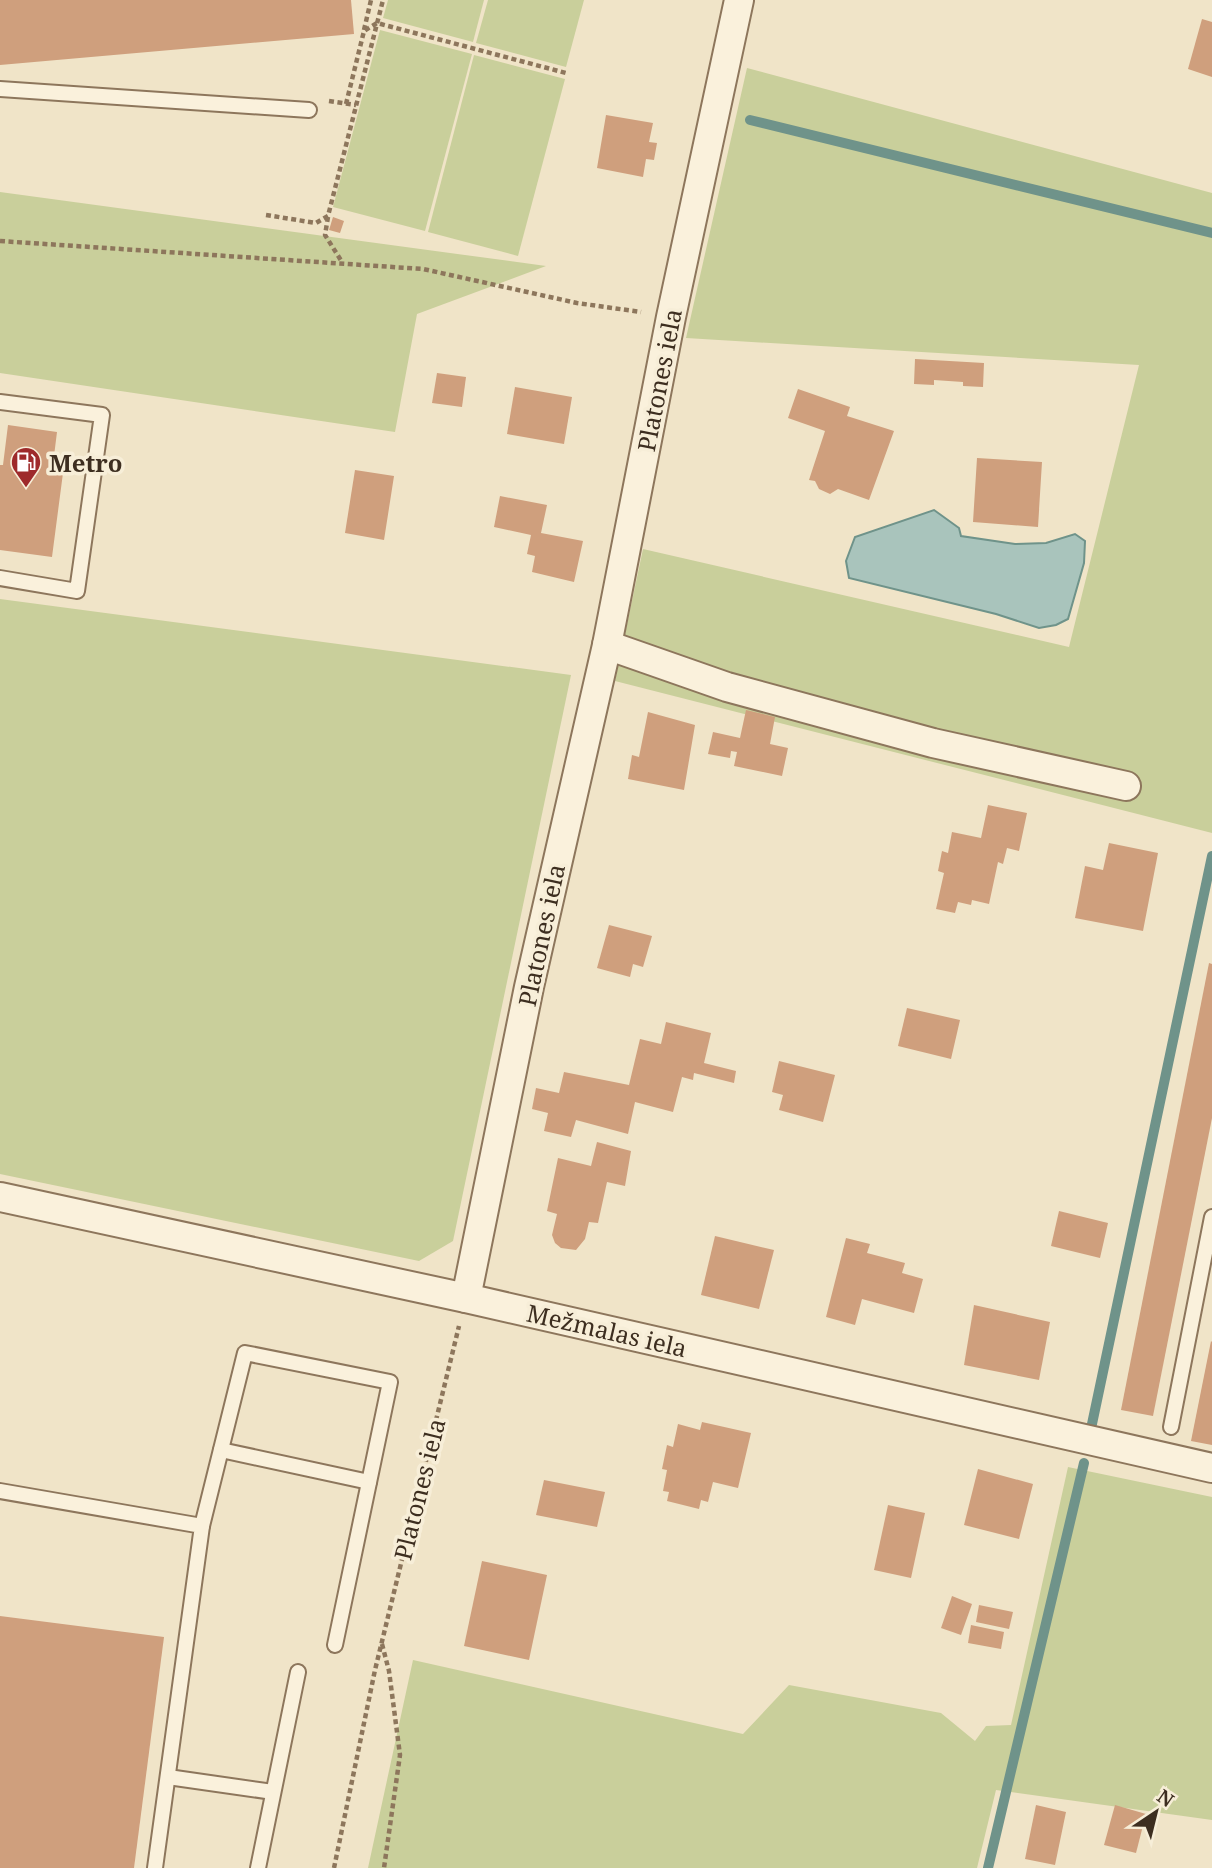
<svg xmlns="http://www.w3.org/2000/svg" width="1212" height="1868" viewBox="0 0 1212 1868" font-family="'Noto Serif',serif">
<rect width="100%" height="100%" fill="#f0e4c8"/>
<!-- green -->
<g fill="#c9cf9b">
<polygon points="388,0 484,0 473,42 383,18"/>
<polygon points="488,0 584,0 566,67 476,43"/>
<polygon points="380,30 472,54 425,231 333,207"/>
<polygon points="474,55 565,79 518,256 428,232"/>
<polygon points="747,68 1212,193 1212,833 615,681 643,549 1069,647 1139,365 686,338"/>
<polygon points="0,192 546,266 417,314 395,432 0,373"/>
<polygon points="0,599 571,675 453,1241 419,1261 0,1174"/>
<polygon points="1068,1467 1212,1497 1212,1820 996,1790 977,1868 368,1868 413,1660 743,1734 789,1685 941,1713 975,1741 986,1726 1011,1725"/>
</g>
<!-- water -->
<polygon fill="#a9c4bc" stroke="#6f938a" stroke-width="2" points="934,510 959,528 961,536 1015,544 1046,543 1075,534 1085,541 1084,563 1068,619 1056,625 1039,628 996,614 849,578 846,561 855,537"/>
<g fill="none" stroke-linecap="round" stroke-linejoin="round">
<!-- stream -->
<g stroke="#6f938a" stroke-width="10">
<polyline points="750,120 1212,233"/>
<polyline points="1092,1424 1212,856"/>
<polyline points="988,1868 1084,1463"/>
</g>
</g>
<!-- building -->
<g fill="#cf9f7d">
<polygon points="0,0 351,0 354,34 0,65"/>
<polygon points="1202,19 1212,22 1212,77 1188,69"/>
<polygon points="606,115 653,123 649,142 657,143 654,160 646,159 643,177 597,168"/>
<polygon points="333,217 344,221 340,233 329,230"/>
<polygon points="915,359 984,363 983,387 963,386 963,382 934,380 934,385 914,384"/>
<polygon points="437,373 466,377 462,407 432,403"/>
<polygon points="515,387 572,397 564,444 507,434"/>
<polygon points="798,389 850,407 847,416 894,431 869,500 838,489 830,494 819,489 815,481 809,480 825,431 788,418"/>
<polygon points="8,425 57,432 52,472 63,473 52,557 0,550 0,465 3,465"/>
<polygon points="977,458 1042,462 1038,527 973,522"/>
<polygon points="355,470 394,476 384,540 345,533"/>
<polygon points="500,496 547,505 541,533 583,541 574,582 532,572 535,556 527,554 531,535 494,527"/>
<polygon points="746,710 775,717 770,744 788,748 782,776 734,766 737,752 731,751 730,758 708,754 713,732 740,738"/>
<polygon points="648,712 695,725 684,790 628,779 632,755 639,757"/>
<polygon points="988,805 1027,813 1019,851 1007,848 1003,864 998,862 989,904 972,900 971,905 958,902 955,913 936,909 944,873 938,871 942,851 948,853 952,832 981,838"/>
<polygon points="1109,843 1158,853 1143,931 1075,918 1085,866 1103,870"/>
<polygon points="609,925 652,936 643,967 633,964 630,977 597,968"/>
<polygon points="1209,963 1212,964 1212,1118 1153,1416 1121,1410"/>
<polygon points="907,1008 960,1020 951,1059 898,1046"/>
<polygon points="666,1022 711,1033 704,1063 736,1071 734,1083 694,1073 693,1080 682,1077 673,1112 635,1102 628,1134 576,1120 571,1137 544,1131 548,1113 532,1109 536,1088 559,1093 564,1072 629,1085 640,1039 661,1044"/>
<polygon points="779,1061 835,1075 823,1122 779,1110 783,1095 772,1092"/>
<polygon points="597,1142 631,1151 625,1186 607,1182 598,1223 589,1222 585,1239 576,1250 561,1248 555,1243 552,1235 557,1214 547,1211 558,1158 591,1166"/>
<polygon points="1059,1211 1108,1223 1100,1258 1051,1246"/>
<polygon points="715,1236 774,1250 759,1309 701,1295"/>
<polygon points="846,1238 870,1244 867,1253 905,1263 902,1273 923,1279 914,1313 862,1299 855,1325 826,1317"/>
<polygon points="974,1305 1050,1322 1039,1380 964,1365"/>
<polygon points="1211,1341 1212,1342 1212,1445 1191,1441"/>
<polygon points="702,1422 751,1433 738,1488 713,1482 708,1502 701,1500 699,1509 667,1501 669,1492 663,1491 667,1470 662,1469 667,1445 673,1447 678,1424 700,1430"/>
<polygon points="978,1469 1033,1484 1019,1539 964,1525"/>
<polygon points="544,1480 605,1492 597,1527 536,1515"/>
<polygon points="888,1505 925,1513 911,1578 874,1570"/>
<polygon points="482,1561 547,1575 529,1660 464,1646"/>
<polygon points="952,1596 972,1604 961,1635 941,1628"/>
<polygon points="979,1605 1013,1612 1009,1629 976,1622"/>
<polygon points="0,1616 164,1637 134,1868 0,1868"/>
<polygon points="971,1625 1004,1632 1001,1649 968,1643"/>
<polygon points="1036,1805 1066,1812 1055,1865 1025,1859"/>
<polygon points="1115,1805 1146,1814 1136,1853 1104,1845"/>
</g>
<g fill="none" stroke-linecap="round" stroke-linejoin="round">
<!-- lane casing -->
<g stroke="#8d765c" stroke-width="18">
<g id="lane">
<polyline points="0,89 309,110"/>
<polyline points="0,402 102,415 77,591 0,578"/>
<polyline points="1171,1427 1212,1217"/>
<polyline points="221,1450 369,1482"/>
<polyline points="0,1491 202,1526 155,1868"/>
<polyline points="202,1526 245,1353 390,1382 335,1645"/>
<polyline points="168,1777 273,1792"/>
<polyline points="258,1868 298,1672"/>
</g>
</g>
<!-- street casing -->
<g stroke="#8d765c" stroke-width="32">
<g id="street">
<polyline points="607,645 727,687 933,743 1126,786"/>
<polyline points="0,1197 466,1298 1212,1468"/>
<polyline points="466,1298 529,987 607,645 671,317 739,0"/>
</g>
</g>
<!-- path -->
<g stroke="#8d765c" stroke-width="4.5" stroke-dasharray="5 3.5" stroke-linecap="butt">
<polyline points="364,30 371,0"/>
<polyline points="329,101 356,105"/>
<polyline points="346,104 364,31 377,23 566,73"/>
<polyline points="266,215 316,223 328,216 383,0"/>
<polyline points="328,217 325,235 342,262"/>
<polyline points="0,241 423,269 577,303 641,312"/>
<polyline points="382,1644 389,1671 400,1755 384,1868"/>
<polyline points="334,1868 375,1670 459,1326"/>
</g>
<!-- lane -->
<use href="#lane" stroke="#faf1dc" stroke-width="14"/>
<!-- street -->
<use href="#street" stroke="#faf1dc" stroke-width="28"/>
</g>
<!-- icons -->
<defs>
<g id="fuel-pin" transform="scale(1.575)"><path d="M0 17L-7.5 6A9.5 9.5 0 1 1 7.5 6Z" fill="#9e2a2b" stroke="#f7eed8"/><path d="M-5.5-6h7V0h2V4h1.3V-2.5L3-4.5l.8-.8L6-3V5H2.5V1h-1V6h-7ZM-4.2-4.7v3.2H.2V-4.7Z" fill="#fff"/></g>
</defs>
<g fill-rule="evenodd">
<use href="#fuel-pin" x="26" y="462"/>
</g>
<g text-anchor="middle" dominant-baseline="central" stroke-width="7" stroke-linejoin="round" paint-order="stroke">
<!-- street labels -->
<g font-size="24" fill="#3d2e20" stroke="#f7eed8">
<text transform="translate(659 380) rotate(-79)">Platones iela</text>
<text transform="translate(541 935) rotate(-78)">Platones iela</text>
<text transform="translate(607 1330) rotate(13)">Mežmalas iela</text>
<text transform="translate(419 1489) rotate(-76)">Platones iela</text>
</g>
<!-- poi labels -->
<g font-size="24" font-weight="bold" fill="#3d2e20" stroke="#f7eed8" text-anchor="start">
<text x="49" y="462">Metro</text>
</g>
</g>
<!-- north arrow -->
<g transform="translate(1156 1812) rotate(35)" stroke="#f7eed8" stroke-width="5" paint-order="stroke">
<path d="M0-5L12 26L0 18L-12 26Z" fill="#3d2e20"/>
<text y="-10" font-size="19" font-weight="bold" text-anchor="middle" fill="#3d2e20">N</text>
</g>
</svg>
